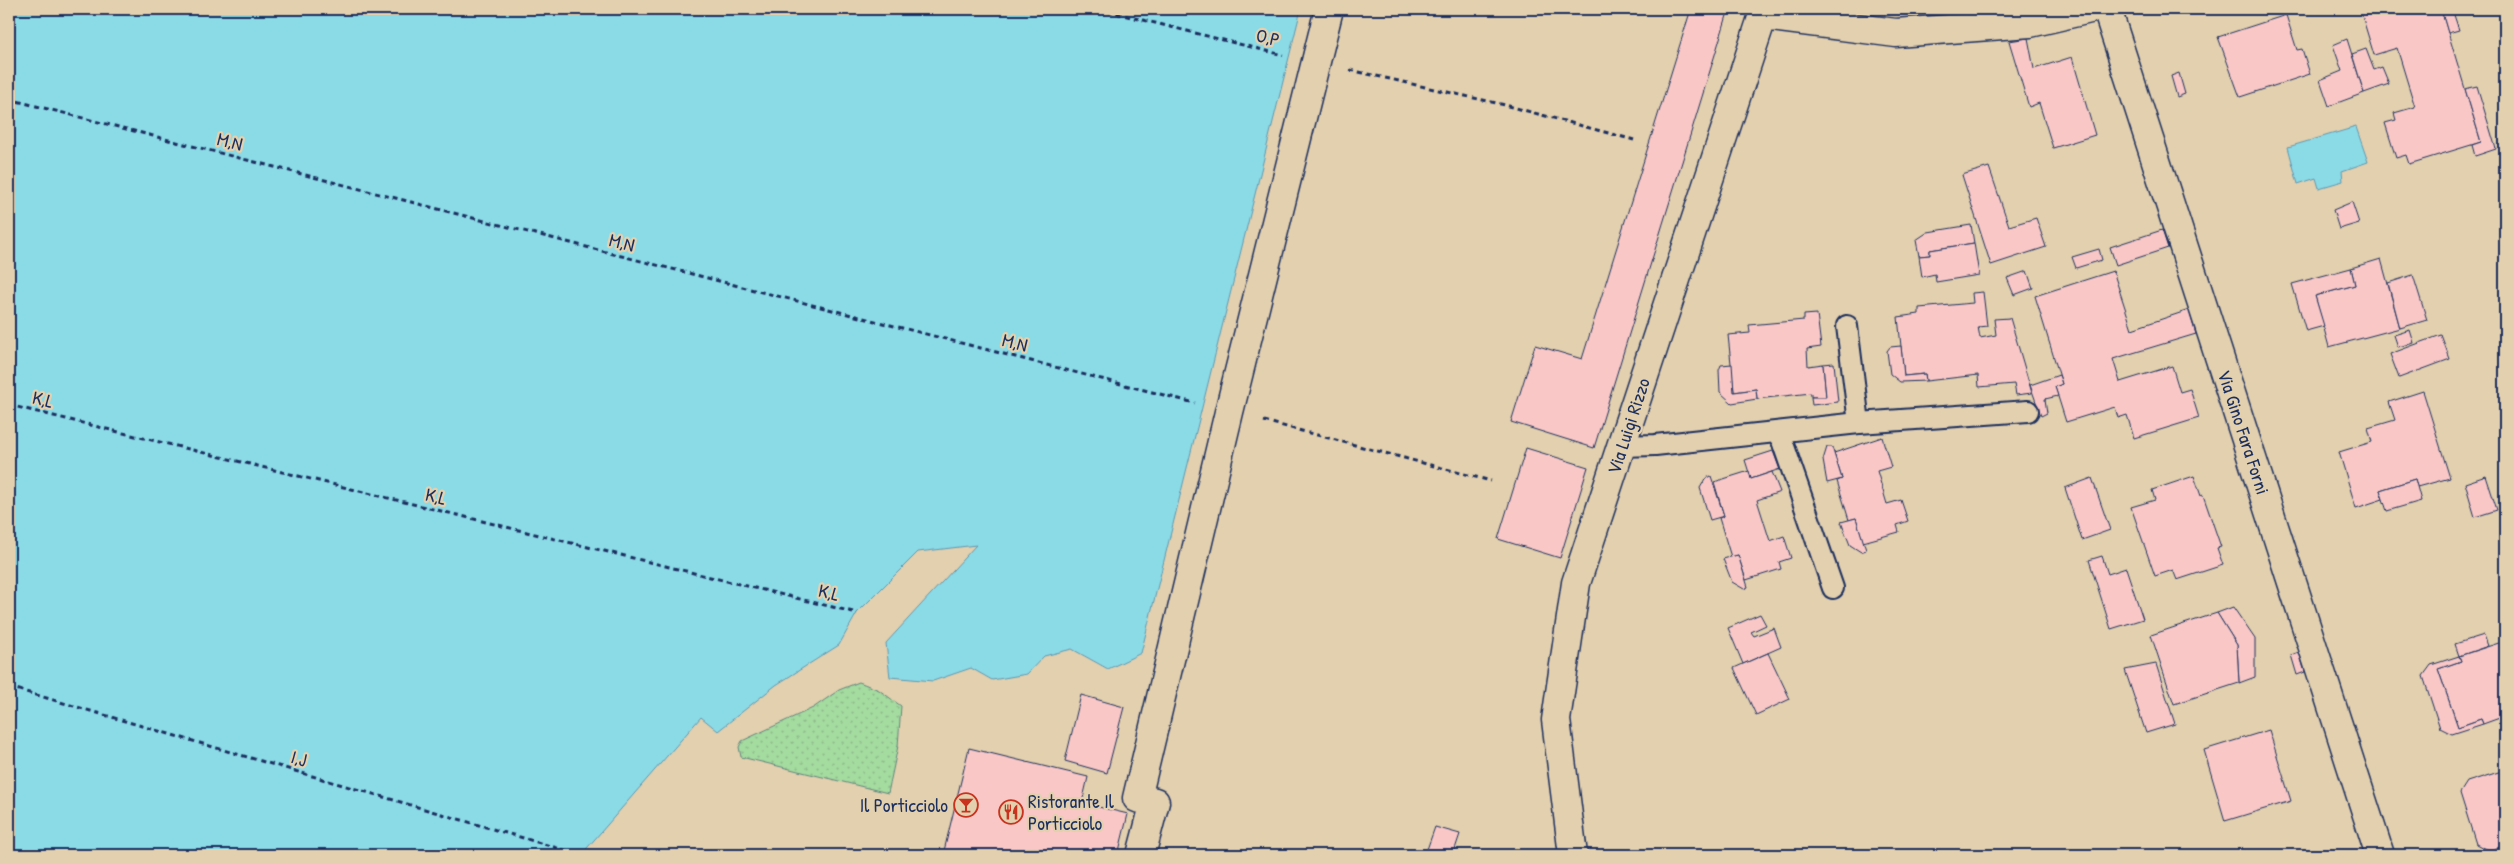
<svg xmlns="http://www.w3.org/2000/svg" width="2514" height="864" viewBox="0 0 2514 864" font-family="'Patrick Hand',sans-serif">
<defs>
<pattern id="grass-dots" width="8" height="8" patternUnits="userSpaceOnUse" patternTransform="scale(1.25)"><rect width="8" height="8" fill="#a4db9f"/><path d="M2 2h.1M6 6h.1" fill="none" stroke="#8dbc8b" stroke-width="1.8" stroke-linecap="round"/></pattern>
</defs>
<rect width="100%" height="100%" fill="#e3d0ae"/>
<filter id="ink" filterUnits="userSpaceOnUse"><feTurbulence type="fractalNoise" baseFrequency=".02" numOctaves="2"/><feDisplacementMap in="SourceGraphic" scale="10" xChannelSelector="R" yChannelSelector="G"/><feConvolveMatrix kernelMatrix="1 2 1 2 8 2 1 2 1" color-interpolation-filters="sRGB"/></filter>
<g filter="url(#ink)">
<!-- grass -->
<polygon fill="url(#grass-dots)" stroke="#60857e" points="859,682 879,690 901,706 898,746 888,793 741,757 739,747 742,741 813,708 839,690"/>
<!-- water -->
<g fill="#8bdbe7" stroke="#5e96b0">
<polygon points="9,9 1301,9 1141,653 1108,669 1072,649 1044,656 1027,674 992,680 971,668 933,681 890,677 886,643 976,545 918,552 857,613 839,645 776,685 718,731 701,717 581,855 9,855"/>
<polygon points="2356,127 2368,162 2342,171 2343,181 2319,188 2316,178 2298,184 2288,147"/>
</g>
<!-- building -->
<g fill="#f9c8c6" stroke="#1b2f5e">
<polygon points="1691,9 1729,9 1594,448 1511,422 1535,345 1582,359"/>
<polygon points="2360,9 2441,9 2481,142 2409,164 2406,155 2396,158 2385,123 2396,120 2394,113 2415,107 2397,48 2374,55"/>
<polygon points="2441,9 2452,9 2459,30 2448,33"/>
<polygon points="2286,15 2297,50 2302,49 2310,74 2240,97 2218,37"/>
<polygon points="2028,38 2034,69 2072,57 2095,135 2053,148 2039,103 2029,107 2009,41"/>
<polygon points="2347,39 2364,93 2329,106 2320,80 2342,71 2333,45"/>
<polygon points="2366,49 2374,70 2382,67 2389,84 2364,93 2352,54"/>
<polygon points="2179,73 2185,94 2177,97 2171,76"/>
<polygon points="2477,86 2496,149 2475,156 2472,145 2481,142 2465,89"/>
<polygon points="1989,167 2009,226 2036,218 2046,247 1991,265 1962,175"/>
<polygon points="2352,202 2359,223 2339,229 2333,210"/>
<polygon points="1971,225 1974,243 1930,250 1930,255 1919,256 1916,240 1928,232"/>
<polygon points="2162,230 2168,248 2116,265 2110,247"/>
<polygon points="1974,243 1979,275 1936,282 1935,274 1922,277 1919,256 1930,255 1930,250"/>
<polygon points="2099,249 2102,260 2076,268 2072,257"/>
<polygon points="2381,259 2400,328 2329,347 2315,296 2355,285 2351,268"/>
<polygon points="2351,268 2355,285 2315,296 2324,326 2306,331 2292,284"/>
<polygon points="2027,271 2033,288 2014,295 2007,278"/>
<polygon points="2113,271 2132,329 2189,310 2196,334 2113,359 2120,382 2172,366 2180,392 2190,389 2199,418 2134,438 2127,415 2118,418 2115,407 2066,422 2055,387 2062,384 2035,296"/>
<polygon points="2413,275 2427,320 2400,328 2388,283"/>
<polygon points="1983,292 1987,326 1978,327 1980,338 1996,335 1994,319 2010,318 2032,393 2016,395 2014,384 1979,387 1978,375 1926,381 1925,374 1904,376 1898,317 1919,314 1919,308 1973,303 1972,293"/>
<polygon points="1817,314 1821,347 1807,349 1808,366 1823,364 1826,397 1811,397 1811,393 1757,399 1756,389 1734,392 1728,335 1750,333 1749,325 1804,320 1804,315"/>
<polygon points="2410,330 2414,343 2398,347 2394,335"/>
<polygon points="2441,335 2450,359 2399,378 2390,354"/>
<polygon points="1901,346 1904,376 1925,374 1926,381 1900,382 1890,374 1887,351 1890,347"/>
<polygon points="1834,363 1838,402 1812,405 1811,397 1826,397 1823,364"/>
<polygon points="1732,364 1734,392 1756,389 1757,399 1732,403 1720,392 1719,370 1721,365"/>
<polygon points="2059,375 2062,384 2055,387 2058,396 2045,399 2047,413 2041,416 2030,385"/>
<polygon points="2423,391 2450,478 2417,487 2415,479 2380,490 2383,499 2356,508 2339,452 2372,442 2368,428 2395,420 2389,402"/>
<polygon points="1882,437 1891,467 1877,471 1887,504 1901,500 1908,521 1897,525 1899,532 1863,542 1856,518 1849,520 1837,481 1842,479 1834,453"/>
<polygon points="1827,447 1832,447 1842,479 1827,483 1823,460"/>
<polygon points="1526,448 1588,467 1560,558 1498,539"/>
<polygon points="1773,451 1780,469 1751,479 1745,460"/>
<polygon points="1749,471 1751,479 1772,472 1780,492 1757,500 1770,541 1784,536 1791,558 1779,562 1781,569 1746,580 1738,555 1731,557 1719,518 1724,516 1714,482"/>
<polygon points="1711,476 1724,516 1710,520 1700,488 1706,478"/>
<polygon points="2194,476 2201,496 2203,495 2221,547 2217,548 2223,565 2177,580 2173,570 2155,576 2131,507 2155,500 2152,490"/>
<polygon points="2486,476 2497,510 2475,517 2465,483"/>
<polygon points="2092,478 2110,530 2082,540 2065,488"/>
<polygon points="2415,479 2421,501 2387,511 2380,490"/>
<polygon points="1856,518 1866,550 1861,552 1850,545 1841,522"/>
<polygon points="1738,555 1748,587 1744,589 1732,582 1723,559"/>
<polygon points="2102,556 2108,574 2126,568 2143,619 2111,629 2089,560"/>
<polygon points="2233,607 2255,639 2255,677 2239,683 2237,645 2217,613"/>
<polygon points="2217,613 2237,645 2239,683 2174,704 2151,635"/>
<polygon points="1760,614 1766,625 1751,632 1754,636 1774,628 1781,647 1743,664 1728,628"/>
<polygon points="2484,635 2488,646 2459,656 2455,644"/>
<polygon points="2505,641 2505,716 2483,724 2481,719 2458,727 2438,669 2461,661 2459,656"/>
<polygon points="2299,652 2305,672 2297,675 2291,655"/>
<polygon points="1768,653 1790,699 1756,715 1734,668"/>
<polygon points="2459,656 2461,661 2438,669 2458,727 2481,719 2483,724 2452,734 2440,728 2423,676 2431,665"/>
<polygon points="2156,664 2175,724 2146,733 2125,670"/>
<polygon points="1081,695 1124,707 1107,773 1065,761"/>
<polygon points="2269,730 2291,801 2225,821 2204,750"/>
<polygon points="969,748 1088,777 1082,803 1128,814 1118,855 943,855"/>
<polygon points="2505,770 2505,845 2489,851 2476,844 2460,793 2467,782"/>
<polygon points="1435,827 1460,834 1453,855 1425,855"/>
</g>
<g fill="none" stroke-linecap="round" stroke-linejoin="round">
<!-- service casing -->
<g stroke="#1b2f5e" stroke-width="24">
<g id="service">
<polyline points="1847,326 1859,423"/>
<polyline points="1779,432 1833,588"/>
<polyline points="1621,446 1655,445 1859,423 2028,411"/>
</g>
</g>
<!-- pedestrian casing -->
<g stroke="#1b2f5e" stroke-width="31">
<polyline id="pedestrian" points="1141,855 1155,802 1137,798 1229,412 1329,9"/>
</g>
<!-- minor casing -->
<g stroke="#1b2f5e" stroke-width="31">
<g id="minor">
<polyline points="2107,9 2380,855"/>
<polyline points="1763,16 1896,33 2030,23 2090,9"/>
<polyline points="1573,855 1556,720 1576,583 1765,9"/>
</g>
</g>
<!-- path -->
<g stroke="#1b2f5e" stroke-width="3" stroke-dasharray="5 4" stroke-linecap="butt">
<polyline points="1099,9 1283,55"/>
<polyline points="1350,70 1505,105 1634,140"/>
<polyline points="9,99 1195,403"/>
<polyline points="9,405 857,613"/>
<polyline points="1264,421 1491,481"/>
<polyline points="9,687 581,855"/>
</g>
<!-- service -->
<use href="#service" stroke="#e3d0ae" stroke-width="20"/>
<!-- pedestrian -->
<use href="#pedestrian" stroke="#e3d0ae" stroke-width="28"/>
<!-- minor -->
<use href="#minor" stroke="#e3d0ae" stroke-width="28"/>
</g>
</g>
<!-- icons -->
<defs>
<g id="bar-ring" transform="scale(1.25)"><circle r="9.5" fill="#e3d0ae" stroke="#c8321e" stroke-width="1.5"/><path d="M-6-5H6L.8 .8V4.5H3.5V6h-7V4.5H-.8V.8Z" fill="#c8321e"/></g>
<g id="restaurant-ring" transform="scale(1.25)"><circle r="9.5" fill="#e3d0ae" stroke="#c8321e" stroke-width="1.5"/><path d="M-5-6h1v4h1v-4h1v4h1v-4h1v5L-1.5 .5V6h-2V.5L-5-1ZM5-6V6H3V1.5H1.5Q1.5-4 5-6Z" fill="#c8321e"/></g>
</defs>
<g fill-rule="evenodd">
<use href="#bar-ring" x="966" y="805"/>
<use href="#restaurant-ring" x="1011" y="812"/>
</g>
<g text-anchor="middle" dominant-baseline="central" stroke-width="4.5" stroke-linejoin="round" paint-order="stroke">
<!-- street labels -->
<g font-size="19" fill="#1b2f5e" stroke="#e3d0ae">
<text transform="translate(1268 37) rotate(14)">O,P</text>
<text transform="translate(230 141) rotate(14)">M,N</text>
<text transform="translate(622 242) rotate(14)">M,N</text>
<text transform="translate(1015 342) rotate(14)">M,N</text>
<text transform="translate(43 399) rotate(14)">K,L</text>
<text transform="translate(1628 426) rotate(-72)">Via Luigi Rizzo</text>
<text transform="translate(2244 432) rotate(72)">Via Gino Fara Forni</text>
<text transform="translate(436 496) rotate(14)">K,L</text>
<text transform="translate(829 592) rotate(14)">K,L</text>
<text transform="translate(299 758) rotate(16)">I,J</text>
</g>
<!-- poi labels -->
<g font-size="19" fill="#1b2f5e" stroke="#e3d0ae" text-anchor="start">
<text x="1028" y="801">Ristorante Il<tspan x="1028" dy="22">Porticciolo</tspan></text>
<text x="948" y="805" text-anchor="end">Il Porticciolo</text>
</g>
</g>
<!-- margin -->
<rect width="2514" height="864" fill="none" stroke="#e3d0ae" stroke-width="30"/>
<rect x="15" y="15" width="2484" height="834" fill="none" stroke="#1b2f5e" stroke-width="2" filter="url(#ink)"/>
</svg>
